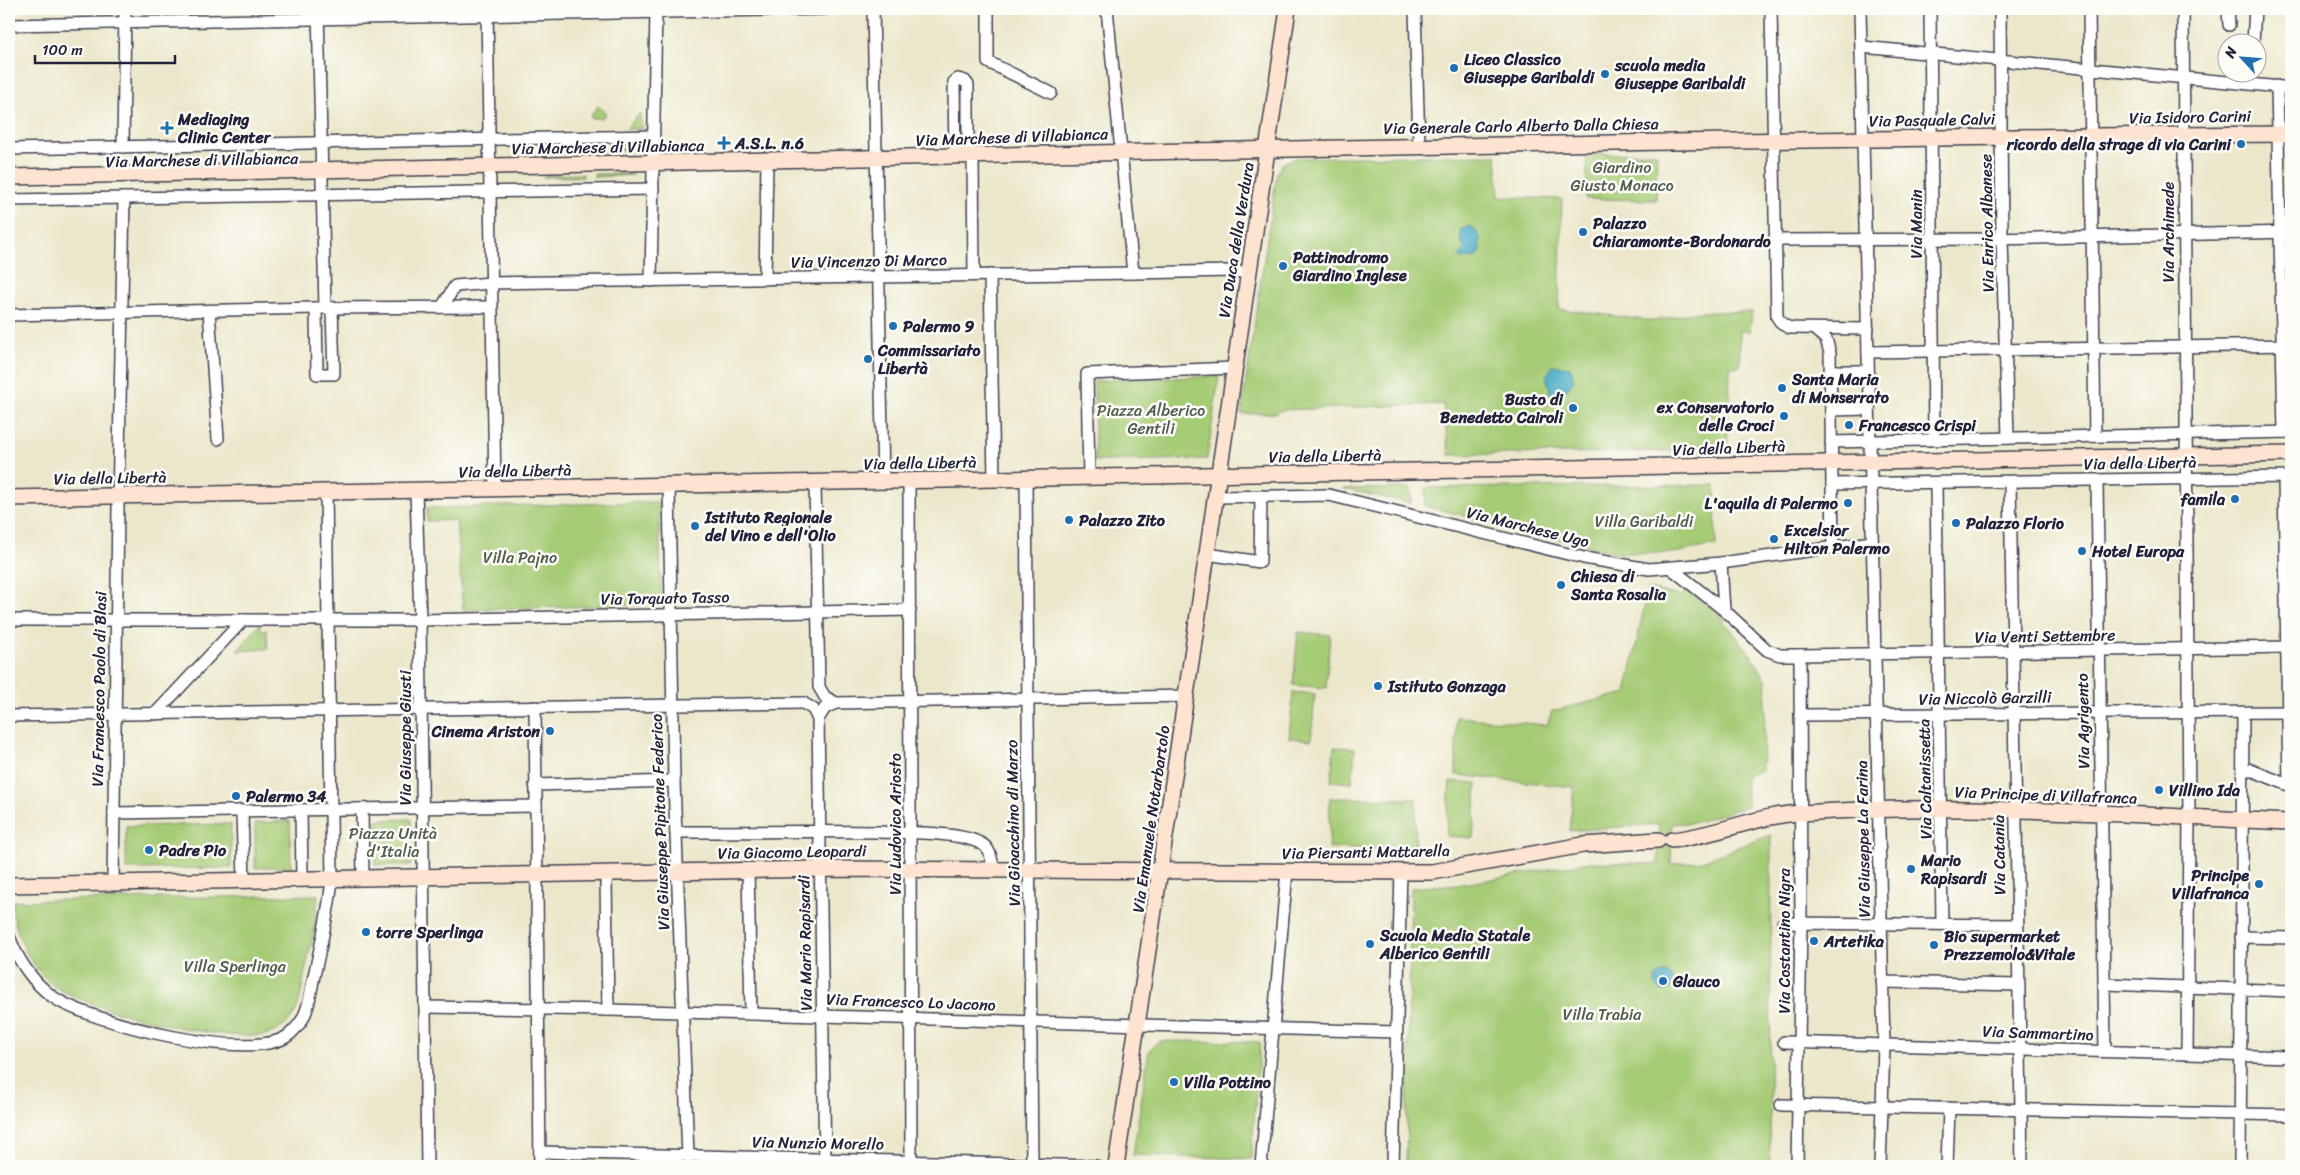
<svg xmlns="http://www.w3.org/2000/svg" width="2300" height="1175" viewBox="0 0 2300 1175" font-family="Sriracha,sans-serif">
<rect width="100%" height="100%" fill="#fdfcf7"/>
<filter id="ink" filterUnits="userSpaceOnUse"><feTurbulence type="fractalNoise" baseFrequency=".02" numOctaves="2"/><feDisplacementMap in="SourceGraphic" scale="10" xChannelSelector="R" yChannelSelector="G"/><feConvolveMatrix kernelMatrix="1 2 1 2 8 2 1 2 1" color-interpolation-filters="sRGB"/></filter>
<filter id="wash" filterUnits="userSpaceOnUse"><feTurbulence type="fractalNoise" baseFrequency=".0096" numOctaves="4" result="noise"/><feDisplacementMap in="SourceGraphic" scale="20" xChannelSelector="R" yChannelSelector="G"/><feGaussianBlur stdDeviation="1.12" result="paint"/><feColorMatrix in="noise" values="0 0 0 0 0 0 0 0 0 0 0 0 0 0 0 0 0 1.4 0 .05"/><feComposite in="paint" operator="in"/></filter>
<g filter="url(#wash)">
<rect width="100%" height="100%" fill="#ece7cb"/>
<!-- green -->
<g fill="#a6cb75" stroke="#647658">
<polygon points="598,106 606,113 602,118 592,118 590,117"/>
<polygon points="640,113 642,129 627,129 627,128"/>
<polygon points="632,148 632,150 591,150 592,149"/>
<polygon points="583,149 584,152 542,152 543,150"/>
<polygon points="1657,153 1656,200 1586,199 1587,154"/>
<polygon points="1496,155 1499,197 1562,199 1559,309 1654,321 1698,312 1752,312 1750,332 1740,331 1740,366 1730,367 1727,450 1449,455 1443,404 1282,410 1277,413 1241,414 1277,173 1283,163 1295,158"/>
<polygon points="583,174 583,177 543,177 545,175"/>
<polygon points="594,174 632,174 634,175 594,177"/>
<polygon points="1219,376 1207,459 1095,461 1094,381"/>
<polygon points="1715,485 1716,545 1673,553 1616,553 1425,506 1426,488"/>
<polygon points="1411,488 1411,503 1343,489"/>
<polygon points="659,502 661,604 463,610 456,520 427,521 427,508"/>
<polygon points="1648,589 1680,596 1687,591 1716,611 1752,656 1767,681 1762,770 1745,777 1748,806 1697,822 1672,824 1671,864 1702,861 1771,835 1770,1166 1406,1166 1411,888 1470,883 1590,862 1658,864 1659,824 1569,831 1574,787 1456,775 1456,717 1547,725 1552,711 1626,693"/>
<polygon points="260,624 261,630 267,630 268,649 237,651"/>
<polygon points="1298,632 1330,635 1326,688 1293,685"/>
<polygon points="1293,692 1315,694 1311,740 1289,738"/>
<polygon points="1334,747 1355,748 1352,783 1331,781"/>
<polygon points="1450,781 1477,783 1473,838 1446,836"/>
<polygon points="1330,798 1416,799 1415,849 1329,848"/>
<polygon points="411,819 411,865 375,865 375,820"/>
<polygon points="290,821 291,867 255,868 255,823"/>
<polygon points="231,824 231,868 126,869 126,826"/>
<path d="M318 895C317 925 309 953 303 981 301 992 300 1005 294 1014 292 1019 288 1022 284 1026 278 1030 271 1034 264 1035 223 1042 79 1009 49 982 27 961 13 930 12 901Z"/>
<polygon points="1159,1041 1260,1042 1251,1159 1133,1155 1149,1050"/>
</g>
<!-- water -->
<g fill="#45abc5" stroke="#346680">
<polygon points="1471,226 1480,236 1480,251 1476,257 1461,259 1459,257 1465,249 1461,241 1460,230"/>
<polygon points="1553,365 1570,367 1574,379 1566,391 1552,397 1546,377"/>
<circle cx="1664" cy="982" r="9"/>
</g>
</g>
<g filter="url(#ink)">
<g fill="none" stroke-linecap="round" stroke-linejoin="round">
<!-- street casing -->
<g stroke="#404051" stroke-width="14">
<g id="street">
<polyline points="318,9 325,308"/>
<polyline points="873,9 883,482"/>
<polyline points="988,9 988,62 1051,93"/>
<polyline points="1107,9 1133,273"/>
<polyline points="1415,9 1419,145"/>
<polyline points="1771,9 1777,317 1782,324 1790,328 1868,329"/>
<polyline points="1860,9 1884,1046 1880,1166"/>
<polyline points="1930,9 1934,438"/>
<polyline points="2000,9 2002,239 2008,437"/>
<polyline points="2089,9 2095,435"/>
<polyline points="2183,9 2189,817 2187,1054"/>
<polyline points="2228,9 2229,25"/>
<polyline points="487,10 495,489"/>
<polyline points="9,25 825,9"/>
<polyline points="2253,42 2255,9"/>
<polyline points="1862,47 2291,88"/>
<polyline points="2277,86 2284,432"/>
<polyline points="123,147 125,9"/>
<polyline points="9,149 653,136"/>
<polyline points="955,157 954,82 958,79 965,81 968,85 968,157"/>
<polyline points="973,157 974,275"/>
<polyline points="9,200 653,189"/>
<polyline points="1776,240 1992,239 2291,232"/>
<polyline points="990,275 994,479"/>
<polyline points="765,279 767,161"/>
<polyline points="651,281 656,9"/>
<polyline points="442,307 455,286 491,283 1133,273 1232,271 1249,273"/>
<polyline points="316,308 317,374 334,374 332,308"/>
<polyline points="209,311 218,439"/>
<polyline points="9,315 316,308 491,307"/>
<polyline points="1814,329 1826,339 1830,353 1833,547"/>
<polyline points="1868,352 2291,345"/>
<polyline points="1830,371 1868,371"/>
<polyline points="1831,410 1869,409"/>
<polyline points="1831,442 2291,432"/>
<polyline points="1089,478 1087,374 1234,368"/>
<polyline points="2284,478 2289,785"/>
<polyline points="1026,479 1032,1166"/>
<polyline points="909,481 911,1166"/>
<polyline points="2097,481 2105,1051"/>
<polyline points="2010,482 2022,1166"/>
<polyline points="815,483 819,687 825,697 836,703"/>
<polyline points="1832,484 2291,477"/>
<polyline points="1936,484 1942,924"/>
<polyline points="669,486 674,781 688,1157"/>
<polyline points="416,490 420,620 427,1166"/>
<polyline points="1216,497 1329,495 1584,558 1649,569 1721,563 1872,542"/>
<polyline points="1207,554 1260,562 1261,496"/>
<polyline points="1721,563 1724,610"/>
<polyline points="1672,569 1724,610 1767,650 1780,655 1800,655 1801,923 1797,1166"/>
<polyline points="9,620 420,620 910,610"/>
<polyline points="1800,655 2291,647"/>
<polyline points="803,703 813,709 818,719 825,1166"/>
<polyline points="535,707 540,1166"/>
<polyline points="155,714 243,620"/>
<polyline points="1800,715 2291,712"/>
<polyline points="9,716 803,703"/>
<polyline points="818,719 825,708 836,703 1187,696"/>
<polyline points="2243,767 2291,786"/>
<polyline points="535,785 674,781"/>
<polyline points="362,809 363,878"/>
<polyline points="301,810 302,879"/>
<polyline points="242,812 244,881"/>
<polyline points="114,813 536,806"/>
<path d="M676 832C743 832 811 831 878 832 905 833 957 831 980 843 990 847 992 859 993 869"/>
<polyline points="748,870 751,1014"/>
<polyline points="113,883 118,507 124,198"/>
<polyline points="1783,923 2017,925"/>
<path d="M9 936C17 959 33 983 53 997 88 1022 256 1065 290 1034 295 1029 301 1024 304 1016 310 1004 311 989 314 976 321 944 329 912 332 879L326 492"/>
<polyline points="2241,937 2291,938"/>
<polyline points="1882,982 2018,985"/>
<polyline points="2105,984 2291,991"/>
<polyline points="425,1007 608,1010 1396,1032"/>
<polyline points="608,1010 606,882 609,873"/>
<polyline points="1784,1042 2291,1057"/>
<polyline points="1781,1105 2291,1115"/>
<polyline points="540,1152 1096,1166"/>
<polyline points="1261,1166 1287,871"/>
<polyline points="1393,1166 1401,872"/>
<polyline points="1947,1166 1949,1108"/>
<polyline points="2240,1166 2243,713"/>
</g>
</g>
<!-- secondary casing -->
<g stroke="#404051" stroke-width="18">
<g id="secondary">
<path d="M9 177C770 160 1530 141 2291 134"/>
<polyline points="9,498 2291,454"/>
<path d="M1672 840C1716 836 1756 815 1801 813 1963 802 2129 815 2291 822"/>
<polyline points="9,885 820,869 1432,872 1583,845 1658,840"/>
<polyline points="1116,1166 1288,9"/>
</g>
</g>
<!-- street -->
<use href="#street" stroke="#fff" stroke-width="11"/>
<!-- secondary -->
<use href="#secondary" stroke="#fde4d0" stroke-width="15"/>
</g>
</g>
<!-- markers -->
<g fill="#1f6fb2" stroke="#fdfcf7" stroke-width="2">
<circle cx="1454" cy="68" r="5"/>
<circle cx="1605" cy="74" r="5"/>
<path d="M164.5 120.5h5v5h5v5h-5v5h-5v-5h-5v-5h5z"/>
<path d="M721.5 135.5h5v5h5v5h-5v5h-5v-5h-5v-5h5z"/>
<circle cx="2241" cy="144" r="5"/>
<circle cx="1583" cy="232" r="5"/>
<circle cx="1283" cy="266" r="5"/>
<circle cx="893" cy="326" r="5"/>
<circle cx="868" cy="359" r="5"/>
<circle cx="1782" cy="388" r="5"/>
<circle cx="1573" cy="408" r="5"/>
<circle cx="1784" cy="416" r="5"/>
<circle cx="1849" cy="425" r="5"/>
<circle cx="2235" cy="499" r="5"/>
<circle cx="1848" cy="503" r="5"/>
<circle cx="1069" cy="520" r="5"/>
<circle cx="1956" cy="523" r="5"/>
<circle cx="695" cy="526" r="5"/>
<circle cx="1774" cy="539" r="5"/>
<circle cx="2082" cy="551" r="5"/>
<circle cx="1561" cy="585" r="5"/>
<circle cx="1378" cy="686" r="5"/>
<circle cx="550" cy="731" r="5"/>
<circle cx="2159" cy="790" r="5"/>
<circle cx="236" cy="796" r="5"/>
<circle cx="149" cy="850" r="5"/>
<circle cx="1911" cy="869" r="5"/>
<circle cx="2259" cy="884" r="5"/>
<circle cx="366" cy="932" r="5"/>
<circle cx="1814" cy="941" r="5"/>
<circle cx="1370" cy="944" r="5"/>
<circle cx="1934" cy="945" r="5"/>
<circle cx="1663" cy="981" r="5"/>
<circle cx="1174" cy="1082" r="5"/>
</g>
<g text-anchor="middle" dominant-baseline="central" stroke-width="5" stroke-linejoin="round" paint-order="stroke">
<!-- poi labels -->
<g font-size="16" font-weight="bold" fill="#22223b" stroke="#fdfcf7" text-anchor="start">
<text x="1464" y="59">Liceo Classico<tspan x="1464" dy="18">Giuseppe Garibaldi</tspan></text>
<text x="1615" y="65">scuola media<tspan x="1615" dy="18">Giuseppe Garibaldi</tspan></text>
<text x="178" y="119">Mediaging<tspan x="178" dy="18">Clinic Center</tspan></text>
<text x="735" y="143">A.S.L. n.6</text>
<text x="2231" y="144" text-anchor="end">ricordo della strage di via Carini</text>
<text x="1593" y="223">Palazzo<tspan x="1593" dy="18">Chiaramonte-Bordonardo</tspan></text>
<text x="1293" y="257">Pattinodromo<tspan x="1293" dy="18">Giardino Inglese</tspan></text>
<text x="903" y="326">Palermo 9</text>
<text x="878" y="350">Commissariato<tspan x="878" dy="18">Libertà</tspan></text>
<text x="1792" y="379">Santa Maria<tspan x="1792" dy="18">di Monserrato</tspan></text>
<text x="1563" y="399" text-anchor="end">Busto di<tspan x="1563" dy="18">Benedetto Cairoli</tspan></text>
<text x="1774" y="407" text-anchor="end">ex Conservatorio<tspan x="1774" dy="18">delle Croci</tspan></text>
<text x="1859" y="425">Francesco Crispi</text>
<text x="2225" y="499" text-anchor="end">famila</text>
<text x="1838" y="503" text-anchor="end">L'aquila di Palermo</text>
<text x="705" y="517">Istituto Regionale<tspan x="705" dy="18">del Vino e dell'Olio</tspan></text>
<text x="1079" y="520">Palazzo Zito</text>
<text x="1966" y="523">Palazzo Florio</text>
<text x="1784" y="530">Excelsior<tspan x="1784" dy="18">Hilton Palermo</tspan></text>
<text x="2092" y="551">Hotel Europa</text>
<text x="1571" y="576">Chiesa di<tspan x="1571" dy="18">Santa Rosalia</tspan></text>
<text x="1388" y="686">Istituto Gonzaga</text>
<text x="540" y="731" text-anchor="end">Cinema Ariston</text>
<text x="2169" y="790">Villino Ida</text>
<text x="246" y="796">Palermo 34</text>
<text x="159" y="850">Padre Pio</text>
<text x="1921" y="860">Mario<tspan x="1921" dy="18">Rapisardi</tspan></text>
<text x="2249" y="875" text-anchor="end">Principe<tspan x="2249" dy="18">Villafranca</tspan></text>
<text x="376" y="932">torre Sperlinga</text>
<text x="1380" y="935">Scuola Media Statale<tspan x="1380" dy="18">Alberico Gentili</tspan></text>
<text x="1944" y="936">Bio supermarket<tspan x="1944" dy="18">Prezzemolo&amp;Vitale</tspan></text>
<text x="1824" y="941">Artetika</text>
<text x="1673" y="981">Glauco</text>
<text x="1184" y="1082">Villa Pottino</text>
</g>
<!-- street labels -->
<g font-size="16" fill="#22223b" stroke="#fdfcf7">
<text transform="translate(2190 117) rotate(-1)">Via Isidoro Carini</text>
<text transform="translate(1932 120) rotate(-1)">Via Pasquale Calvi</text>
<text transform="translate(1521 126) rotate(-1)">Via Generale Carlo Alberto Dalla Chiesa</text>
<text transform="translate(1012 137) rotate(-2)">Via Marchese di Villabianca</text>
<text transform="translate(608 147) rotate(-1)">Via Marchese di Villabianca</text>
<text transform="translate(202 160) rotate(-1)">Via Marchese di Villabianca</text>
<text transform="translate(1987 223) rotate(-91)">Via Enrico Albanese</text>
<text transform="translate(1916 224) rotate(-90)">Via Manin</text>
<text transform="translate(2168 232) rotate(-90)">Via Archimede</text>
<text transform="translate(1236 240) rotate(-81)">Via Duca della Verdura</text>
<text transform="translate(869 261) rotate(-1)">Via Vincenzo Di Marco</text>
<text transform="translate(1729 448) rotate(-2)">Via della Libertà</text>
<text transform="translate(1325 456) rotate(-1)">Via della Libertà</text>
<text transform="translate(920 463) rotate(-1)">Via della Libertà</text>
<text transform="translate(2140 463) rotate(-1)">Via della Libertà</text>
<text transform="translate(515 471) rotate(-1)">Via della Libertà</text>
<text transform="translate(110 478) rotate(-1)">Via della Libertà</text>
<text transform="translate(1528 527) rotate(14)">Via Marchese Ugo</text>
<text transform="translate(665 598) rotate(-1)">Via Torquato Tasso</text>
<text transform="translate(2045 636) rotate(-1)">Via Venti Settembre</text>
<text transform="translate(99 689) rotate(-89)">Via Francesco Paolo di Blasi</text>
<text transform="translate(1985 698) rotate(-1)">Via Niccolò Garzilli</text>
<text transform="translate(2083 721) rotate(-91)">Via Agrigento</text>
<text transform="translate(405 738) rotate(-90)">Via Giuseppe Giusti</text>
<text transform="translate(1925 779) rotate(-91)">Via Caltanissetta</text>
<text transform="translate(2046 795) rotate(2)">Via Principe di Villafranca</text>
<text transform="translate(1151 819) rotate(-82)">Via Emanuele Notarbartolo</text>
<text transform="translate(660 822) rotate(-92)">Via Giuseppe Pipitone Federico</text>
<text transform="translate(1013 823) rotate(-91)">Via Gioacchino di Marzo</text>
<text transform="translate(895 824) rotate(-90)">Via Ludovico Ariosto</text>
<text transform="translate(1863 839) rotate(-91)">Via Giuseppe La Farina</text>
<text transform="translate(792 852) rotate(-1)">Via Giacomo Leopardi</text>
<text transform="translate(1366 852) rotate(-1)">Via Piersanti Mattarella</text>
<text transform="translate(1999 855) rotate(-91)">Via Catania</text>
<text transform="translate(1784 941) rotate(-90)">Via Costantino Nigra</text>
<text transform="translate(805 943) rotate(-91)">Via Mario Rapisardi</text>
<text transform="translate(911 1002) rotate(2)">Via Francesco Lo Jacono</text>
<text transform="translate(2038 1033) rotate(2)">Via Sammartino</text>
<text transform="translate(818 1143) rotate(1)">Via Nunzio Morello</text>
</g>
<!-- park labels -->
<g font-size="16" fill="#505d4f" stroke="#fdfcf7">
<text x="1622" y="167">Giardino<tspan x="1622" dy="18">Giusto Monaco</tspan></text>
<text x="1151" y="410">Piazza Alberico<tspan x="1151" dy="18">Gentili</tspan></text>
<text x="1644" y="521">Villa Garibaldi</text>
<text x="520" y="557">Villa Pajno</text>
<text x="393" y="833">Piazza Unità<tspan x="393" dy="18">d'Italia</tspan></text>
<text x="235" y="966">Villa Sperlinga</text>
<text x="1602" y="1014">Villa Trabia</text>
</g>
</g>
<!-- margin -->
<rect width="2300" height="1175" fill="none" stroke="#fdfcf7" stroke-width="30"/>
<!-- north arrow -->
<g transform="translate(2242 58) rotate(296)"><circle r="24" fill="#fdfcf7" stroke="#a5a5ac"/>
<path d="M0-4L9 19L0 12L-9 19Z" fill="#1f6fb2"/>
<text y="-8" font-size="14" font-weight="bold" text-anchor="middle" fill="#22223b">N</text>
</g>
<!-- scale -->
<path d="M35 55v8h140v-8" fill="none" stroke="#22223b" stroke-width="2.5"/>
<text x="42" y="55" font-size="15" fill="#22223b" stroke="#fdfcf7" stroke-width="4" paint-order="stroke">100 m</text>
</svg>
